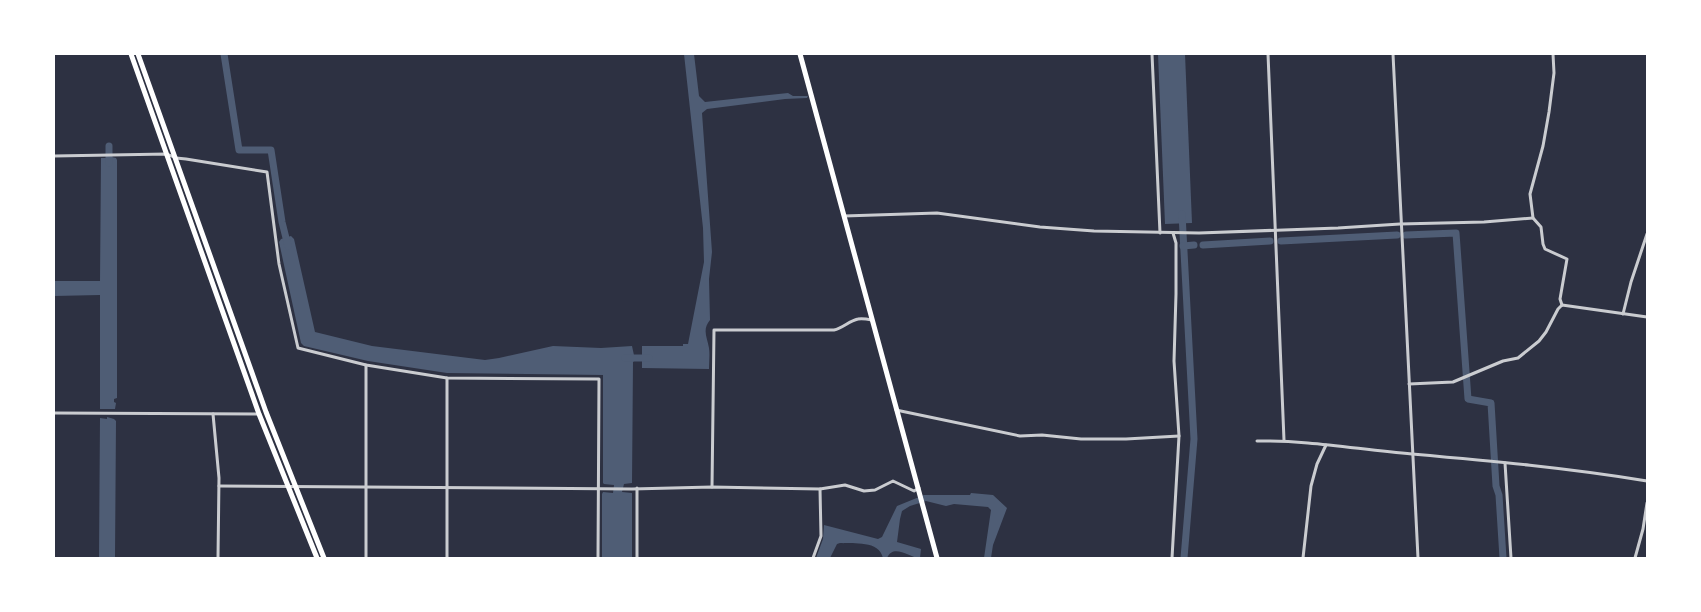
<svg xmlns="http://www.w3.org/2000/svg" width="1701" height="612" viewBox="0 0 1701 612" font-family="Commissioner,sans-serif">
<rect width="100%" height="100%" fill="#2d3142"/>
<!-- water -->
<g fill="#4f5d75">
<path d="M684 54H694L699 96 705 102 788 93 793 96H808L807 98 785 99 707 109 702 113 712 252 709 279 710 320C702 330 707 337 709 348 710 355 709 362 709 369L642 368V346H683V344H688L704 262 703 228Z"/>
<polygon points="1158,54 1185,54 1192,223 1165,224"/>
<polygon points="107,156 116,158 117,160 117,398 114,399 114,402 116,403 115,409 100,409 100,295 54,296 54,281 100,281 101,158 107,158"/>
<polygon points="291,236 294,239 315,332 372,346 485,360 499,358 553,346 601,348 632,346 635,360 633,362 632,483 624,484 622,492 632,493 632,558 602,558 602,494 603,492 613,493 614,485 604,484 603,483 603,375 447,373 368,361 304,346 301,343 279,242 281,239"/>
<polygon points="107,417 114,419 116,421 115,558 99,558 100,418 107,419"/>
<path d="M971 493 993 495 1007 508 993 545 991 558H984L991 510 988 507 954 504 946 506 926 501 910 506 902 511 900 519 897 542 921 549 920 558C909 558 894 543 887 558H883C879 540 854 544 840 543L837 544 830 558H816L823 539 824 525 878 539 882 537 897 506 924 495H970Z"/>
</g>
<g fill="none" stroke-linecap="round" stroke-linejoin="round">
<!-- canal -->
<g stroke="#4f5d75" stroke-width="7">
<polyline points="224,54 239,150 271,150 282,222 288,246"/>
<polyline points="109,163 109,146"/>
<polyline points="1182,214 1194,439 1184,558"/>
<polyline points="1406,235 1456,233 1468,399 1491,403 1496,486 1499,495 1503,558"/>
<polyline points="1281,241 1397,235"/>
<polyline points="1203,245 1270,241"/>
<polyline points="1183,246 1194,245"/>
<polyline points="625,358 649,358"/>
</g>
<!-- minor -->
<g stroke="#caccd0" stroke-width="3">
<polyline points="1152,54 1160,233"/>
<polyline points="1268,54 1284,440"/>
<polyline points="1393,54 1418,558"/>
<polyline points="1553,54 1554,73 1549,112 1543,146 1530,194 1533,218 1541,227 1543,244 1545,249 1567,259 1560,299 1562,305"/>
<polyline points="54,156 167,154 176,158 186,159 267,172 279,264 298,348 366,365 447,378 599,379 598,558"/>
<polyline points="844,216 937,213 1040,227 1094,231 1199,233 1338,228 1400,224 1484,222 1533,218"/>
<polyline points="1562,305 1647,317"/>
<polyline points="1623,314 1631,282 1647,234"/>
<polyline points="366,365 366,558"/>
<polyline points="1409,384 1453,382 1503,361 1518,358 1539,341 1546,332 1558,309 1562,305"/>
<polyline points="896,410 1020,436 1042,435 1081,439 1126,439 1179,436"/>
<polyline points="54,413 259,414"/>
<polyline points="213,414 219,478 218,558"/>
<path d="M1257 441C1309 440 1361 450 1412 454 1491 461 1569 468 1647 481"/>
<polyline points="1505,463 1511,558"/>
<polyline points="219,486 632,489 712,487 820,489 845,485 864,491 875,490 893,481 914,491 919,488"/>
<path d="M712 487 714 330H834C843 328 849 321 858 319 862 318 867 319 872 320"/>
<polyline points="447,558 447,378"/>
<polyline points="637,558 637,488"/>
<polyline points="813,558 821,536 820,489"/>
<polyline points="1172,558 1179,436 1174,361 1176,294 1176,243 1173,233"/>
<polyline points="1303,558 1311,486 1317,464 1326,445"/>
<polyline points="1635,558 1643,529 1647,503"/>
</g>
<!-- trunk -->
<g stroke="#fff" stroke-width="5">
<polyline points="131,54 259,414 317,558"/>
<polyline points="138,54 266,412 324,558"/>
<polyline points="800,54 937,558"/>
</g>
</g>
<!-- border -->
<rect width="1701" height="612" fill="none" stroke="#ffffff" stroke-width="110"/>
</svg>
